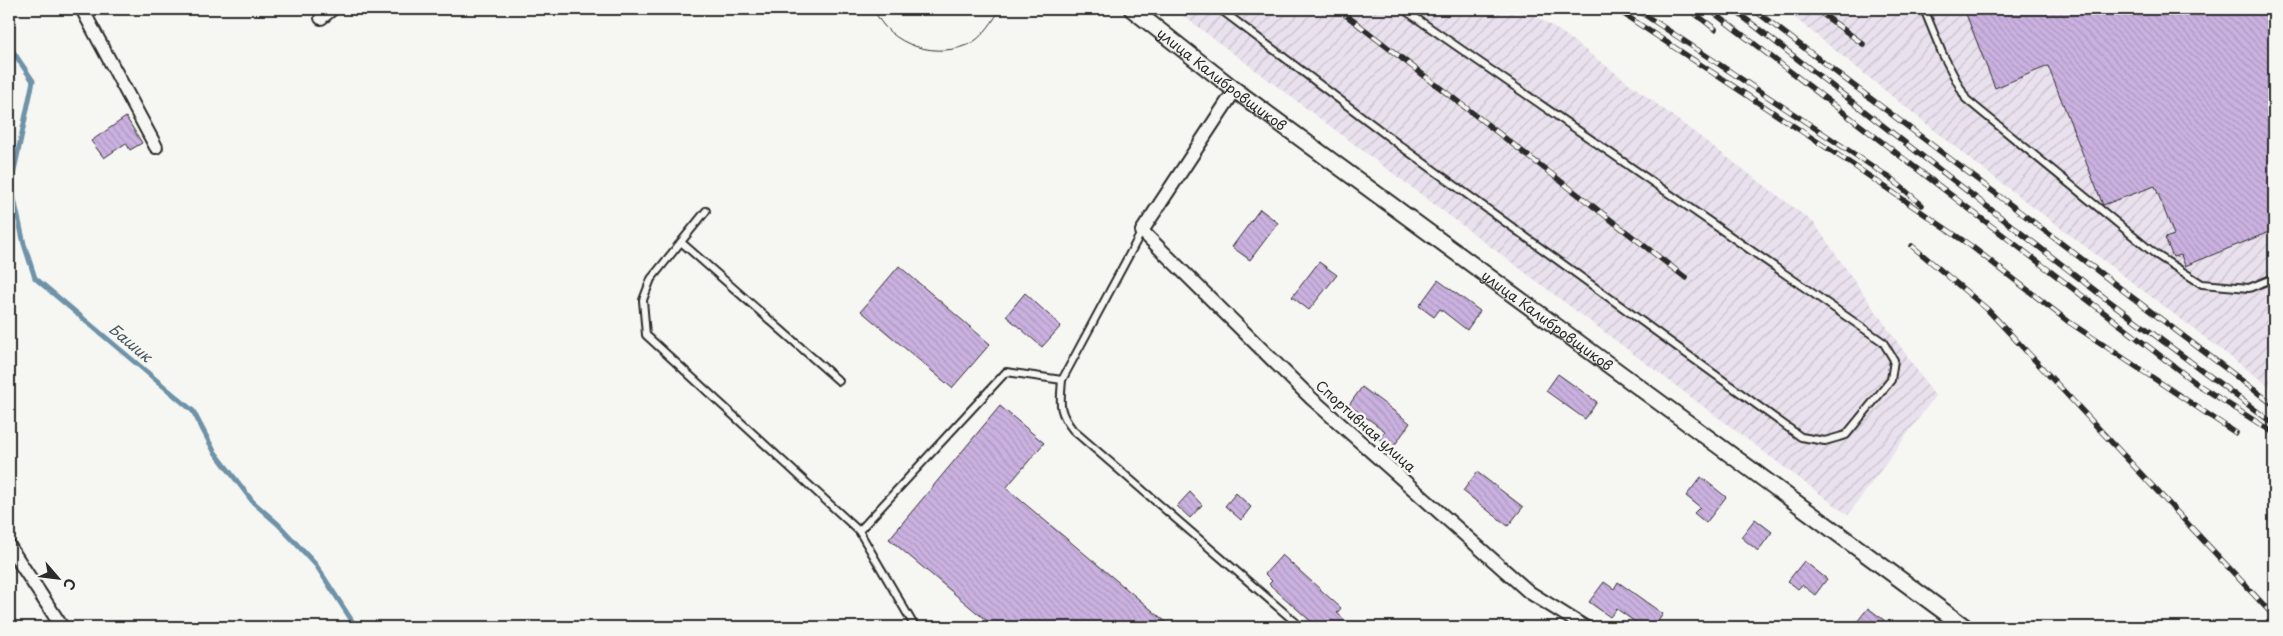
<svg xmlns="http://www.w3.org/2000/svg" width="2283" height="636" viewBox="0 0 2283 636" font-family="'Playpen Sans',sans-serif">
<defs>
<pattern id="industrial-furrows" width="10" height="10" patternUnits="userSpaceOnUse" patternTransform="scale(1.25)"><rect width="10" height="10" fill="#e9e1ed"/><path d="M-1 1l2-2M0 10L10 0M9 11l2-2" fill="none" stroke="#c8c1cb"/></pattern>
<pattern id="building-back-hatch" width="6" height="6" patternUnits="userSpaceOnUse" patternTransform="scale(1.25)"><rect width="6" height="6" fill="#cab1e0"/><path d="M-1 5l2 2M0 0l6 6M5-1l2 2" fill="none" stroke="#ae98c0"/></pattern>
</defs>
<rect width="100%" height="100%" fill="#f6f6f2"/>
<filter id="ink" filterUnits="userSpaceOnUse"><feTurbulence type="fractalNoise" baseFrequency=".02" numOctaves="2"/><feDisplacementMap in="SourceGraphic" scale="10" xChannelSelector="R" yChannelSelector="G"/><feConvolveMatrix kernelMatrix="1 2 1 2 8 2 1 2 1" color-interpolation-filters="sRGB"/></filter>
<g filter="url(#ink)">
<!-- industrial -->
<g fill="url(#industrial-furrows)">
<polygon points="1174,9 1524,9 1564,34 1814,223 1935,396 1848,515"/>
<polygon points="1784,9 2274,9 2274,390 1970,159"/>
</g>
<g fill="none" stroke-linecap="round" stroke-linejoin="round">
<!-- stream -->
<polyline stroke="#6e92a8" stroke-width="5" points="9,41 12,50 33,81 11,185 24,244 35,278 193,411 214,451 253,502 278,524 316,565 356,627"/>
</g>
<!-- building -->
<g fill="url(#building-back-hatch)" stroke="#2b2b2b">
<polygon points="1964,9 2274,9 2274,230 2185,266 2181,255 2173,257 2165,238 2174,235 2155,186 2103,205 2048,66 1995,88"/>
<polygon points="126,117 142,143 130,150 126,143 104,158 91,141"/>
<polygon points="1260,209 1278,223 1250,260 1232,247"/>
<polygon points="1319,262 1337,275 1309,310 1292,297"/>
<polygon points="899,266 990,344 952,388 861,311"/>
<polygon points="1438,280 1480,311 1467,330 1440,309 1434,317 1419,306"/>
<polygon points="1025,293 1061,326 1042,347 1006,316"/>
<polygon points="1558,374 1597,402 1585,419 1546,391"/>
<polygon points="1362,387 1410,423 1392,449 1379,439 1385,431 1349,405"/>
<polygon points="1000,406 1044,443 1006,488 1172,627 994,627 889,539"/>
<polygon points="1477,472 1523,507 1508,526 1463,491"/>
<polygon points="1701,477 1726,497 1706,523 1694,513 1700,507 1686,496"/>
<polygon points="1190,492 1202,505 1190,518 1177,506"/>
<polygon points="1236,493 1251,507 1241,520 1225,506"/>
<polygon points="1755,519 1772,532 1758,551 1741,537"/>
<polygon points="1282,555 1341,608 1337,613 1353,627 1317,627 1269,584 1272,581 1265,574"/>
<polygon points="1804,561 1827,579 1815,595 1802,585 1798,589 1788,581"/>
<polygon points="1604,582 1614,589 1618,582 1663,614 1654,627 1642,627 1617,609 1610,617 1589,602"/>
<polygon points="1868,608 1884,620 1878,627 1853,627"/>
</g>
<g fill="none" stroke-linecap="round" stroke-linejoin="round">
<!-- service casing -->
<g stroke="#2b2b2b" stroke-width="10">
<g id="service">
<polyline points="1220,9 1406,150 1801,437 1825,441 1846,435 1891,380 1894,360 1883,342 1403,9"/>
<polyline points="1924,9 1942,53 1966,99 2155,254 2202,284 2249,288 2274,278"/>
<polyline points="706,211 651,279 643,300 646,335 859,531 1006,372 1062,380"/>
<path d="M1142 231 1062 380C1060 404 1058 411 1073 430L1301 627"/>
<polyline points="681,242 839,381"/>
<polyline points="859,531 915,627"/>
</g>
</g>
<!-- minor casing -->
<g stroke="#2b2b2b" stroke-width="16">
<g id="minor">
<polyline points="82,9 156,147"/>
<polyline points="321,18 332,9"/>
<polyline points="1235,90 1142,231 1311,398 1529,592 1585,627"/>
<polyline points="9,546 62,627"/>
</g>
</g>
<!-- tertiary casing -->
<g stroke="#2b2b2b" stroke-width="19">
<g id="tertiary">
<path id="s1" d="M1132 9 1235 90 1965 627"/>
</g>
</g>
<!-- service -->
<use href="#service" stroke="#f6f6f2" stroke-width="6"/>
<!-- minor -->
<use href="#minor" stroke="#f6f6f2" stroke-width="12"/>
<!-- tertiary -->
<use href="#tertiary" stroke="#f6f6f2" stroke-width="15"/>
<!-- tram -->
<path stroke="#2b2b2b" stroke-width="1" d="M874 9C888 46 939 61 973 42 984 35 994 20 1000 9"/>
<!-- rail casing -->
<g stroke="#2b2b2b" stroke-width="5.5">
<g id="rail">
<polyline points="1338,9 1686,278"/>
<polyline points="1616,9 1853,165 1971,246 2069,322 2236,433"/>
<polyline points="1636,9 1893,180 1922,205"/>
<polyline points="1689,9 1715,29"/>
<polyline points="1709,9 2197,384 2274,433"/>
<polyline points="1733,9 2097,292 2274,424"/>
<polyline points="1753,9 2274,405"/>
<polyline points="1816,9 1863,44"/>
<polyline points="1912,246 1987,309 2274,616"/>
</g>
</g>
<!-- rail -->
<use href="#rail" stroke="#f6f6f2" stroke-width="4" stroke-dasharray="11" stroke-linecap="butt"/>
</g>
</g>
<g text-anchor="middle" dominant-baseline="central" stroke-width="5" stroke-linejoin="round" paint-order="stroke">
<!-- street labels -->
<g font-size="14" fill="#2b2b2b" stroke="#f6f6f2">
<text stroke="none"><textPath href="#s1" startOffset="114">улица Калибровщиков</textPath></text>
<text stroke="none"><textPath href="#s1" startOffset="519">улица Калибровщиков</textPath></text>
<text transform="translate(1366 426) rotate(42)">Спортивная улица</text>
</g>
<!-- water labels -->
<g font-size="15" font-style="italic" fill="#47565f" stroke="#f6f6f2">
<text transform="translate(131 342) rotate(40)">Башик</text>
</g>
</g>
<!-- margin -->
<rect width="2283" height="636" fill="none" stroke="#f6f6f2" stroke-width="30"/>
<rect x="15" y="15" width="2253" height="606" fill="none" stroke="#2b2b2b" stroke-width="2" filter="url(#ink)"/>
<!-- north arrow -->
<g transform="translate(58 578) rotate(118)" stroke="#f6f6f2" stroke-width="4" paint-order="stroke">
<path d="M0-4L9 19L0 12L-9 19Z" fill="#2b2b2b"/>
<text y="-8" font-size="14" font-weight="bold" text-anchor="middle" fill="#2b2b2b">С</text>
</g>
</svg>
